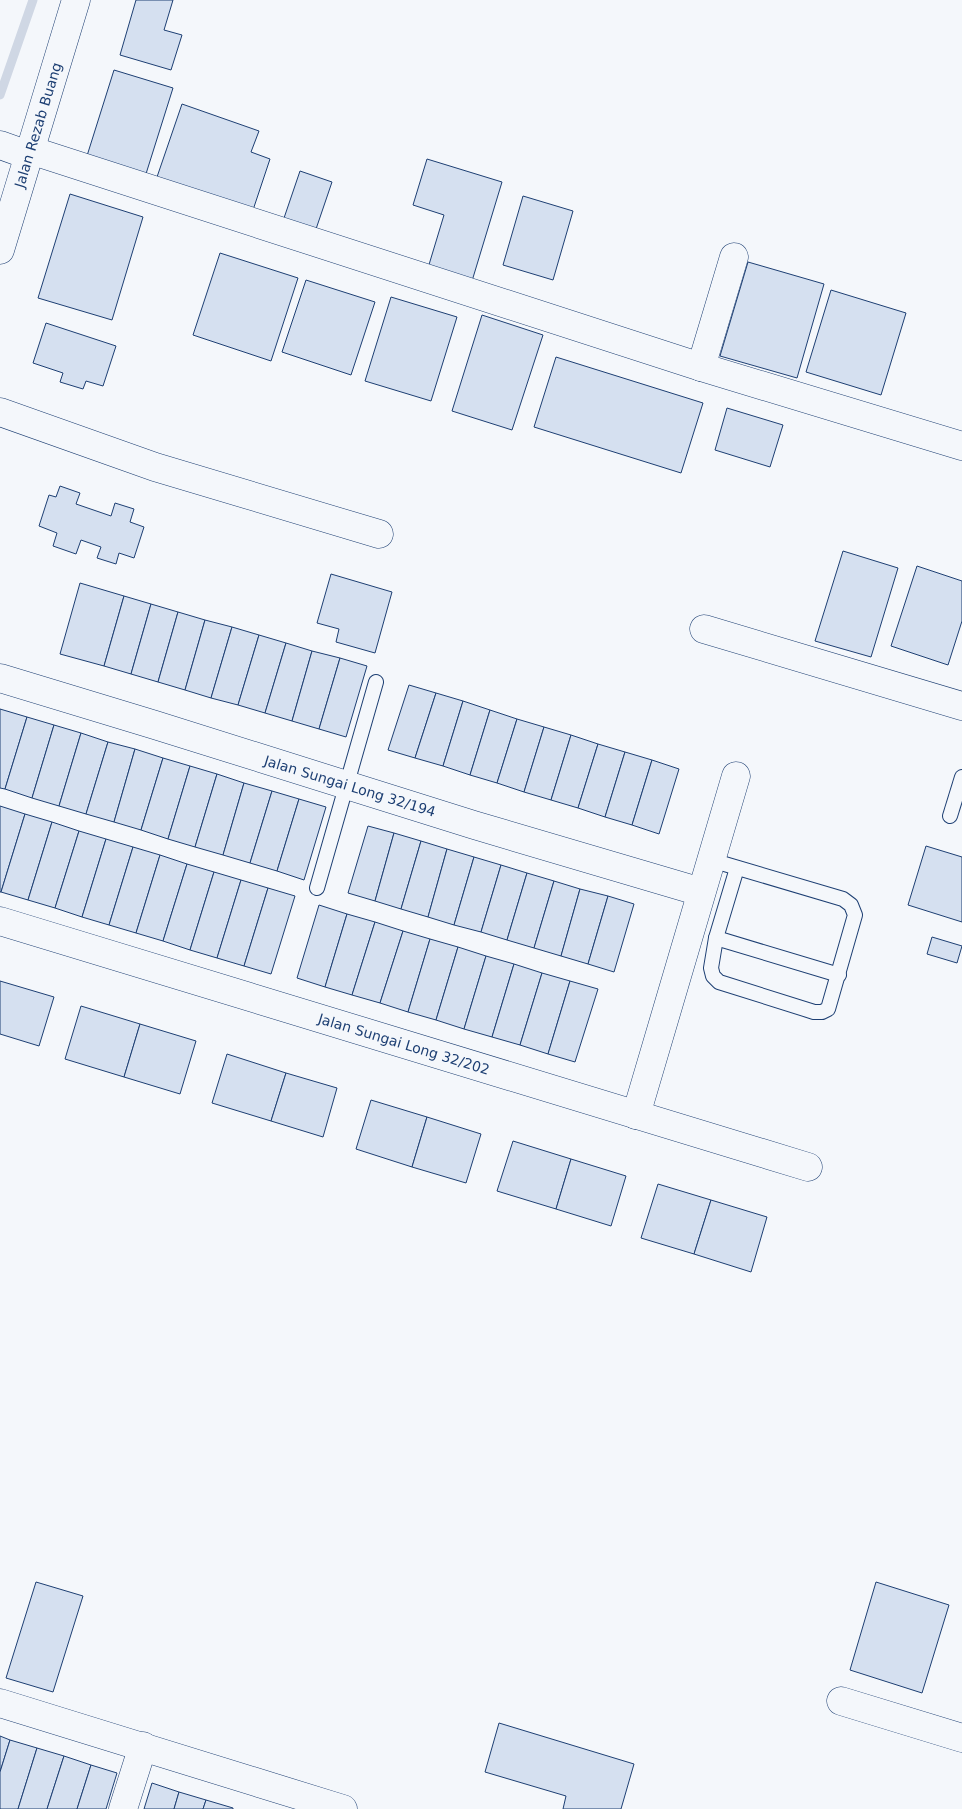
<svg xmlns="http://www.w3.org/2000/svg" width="962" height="1809" viewBox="0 0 962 1809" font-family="'DejaVu Sans',sans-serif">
<rect width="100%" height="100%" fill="#f4f7fb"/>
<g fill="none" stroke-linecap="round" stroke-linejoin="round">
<!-- stream -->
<polyline stroke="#cfd7e4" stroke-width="9" points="0,95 33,0"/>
</g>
<!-- building -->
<g fill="#d5e0f0" stroke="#1d3f73">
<polygon points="136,0 173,0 164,30 182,35 171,70 120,55"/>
<polygon points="114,70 173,88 145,177 86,159"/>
<polygon points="182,104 259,131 251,152 270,159 253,210 157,177"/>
<polygon points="427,159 502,182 472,281 428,268 444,215 413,205"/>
<polygon points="300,171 332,182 315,232 283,221"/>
<polygon points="70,194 143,217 112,320 38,298"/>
<polygon points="523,196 573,211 553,280 503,265"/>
<polygon points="220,253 298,278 271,361 193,335"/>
<polygon points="748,262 824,284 797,378 720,356"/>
<polygon points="306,280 375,302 351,375 282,352"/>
<polygon points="831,290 906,313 881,395 806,372"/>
<polygon points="391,297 457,317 431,401 365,381"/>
<polygon points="482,315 543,335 512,430 452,411"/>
<polygon points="46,323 116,346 103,386 86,381 83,389 60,382 63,373 33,363"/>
<polygon points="556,357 703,403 681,473 534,427"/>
<polygon points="727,408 783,425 770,467 715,450"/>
<polygon points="60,486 80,493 76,504 111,516 115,503 134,509 130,522 144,527 134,558 119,553 116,564 97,558 101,547 81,540 76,554 53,546 57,533 39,526 49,495 56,497"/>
<polygon points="843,551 898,568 871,657 815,641"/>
<polygon points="917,566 962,581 962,621 948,665 891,646"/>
<polygon points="331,574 392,592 375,653 336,642 339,629 317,623"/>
<polygon points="80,583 124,596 104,666 60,654"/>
<polygon points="124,596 151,604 131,674 104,666"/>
<polygon points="151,604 178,612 158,682 131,674"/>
<polygon points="178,612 205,620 185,690 158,682"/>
<polygon points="205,620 232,627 211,698 185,690"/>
<polygon points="232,627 259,635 238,705 211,698"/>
<polygon points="259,635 286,643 265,713 238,705"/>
<polygon points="286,643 312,651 292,721 265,713"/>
<polygon points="312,651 340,658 319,729 292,721"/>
<polygon points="340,658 367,666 346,737 319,729"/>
<polygon points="409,685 436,693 415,758 388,750"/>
<polygon points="436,693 463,701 443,766 415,758"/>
<polygon points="463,701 490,710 470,775 443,766"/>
<polygon points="0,709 27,717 5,789 0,788"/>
<polygon points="490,710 517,719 497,783 470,775"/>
<polygon points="27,717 54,725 32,798 5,789"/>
<polygon points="517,719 544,727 524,792 497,783"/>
<polygon points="54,725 81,733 59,806 32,798"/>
<polygon points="544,727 571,735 551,800 524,792"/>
<polygon points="81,733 108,742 86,814 59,806"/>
<polygon points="571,735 598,744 578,808 551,800"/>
<polygon points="108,742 135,749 114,822 86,814"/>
<polygon points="598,744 625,752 605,817 578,808"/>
<polygon points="135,749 163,758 141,830 114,822"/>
<polygon points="625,752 652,760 632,825 605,817"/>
<polygon points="163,758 190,766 168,839 141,830"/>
<polygon points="652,760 679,769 659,834 632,825"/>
<polygon points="190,766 217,774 195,847 168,839"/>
<polygon points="217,774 244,783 223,855 195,847"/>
<polygon points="244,783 272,791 250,863 223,855"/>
<polygon points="272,791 299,799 277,871 250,863"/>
<polygon points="299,799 326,807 304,880 277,871"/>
<polygon points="0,806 25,814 1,892 0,892"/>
<polygon points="25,814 52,822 28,900 1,892"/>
<polygon points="52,822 79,831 55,908 28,900"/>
<polygon points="368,826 394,833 375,901 348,893"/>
<polygon points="79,831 106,839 82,917 55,908"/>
<polygon points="394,833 421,841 401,909 375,901"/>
<polygon points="106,839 133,847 109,925 82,917"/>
<polygon points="421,841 447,849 428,917 401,909"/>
<polygon points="926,846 962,857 962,922 908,905"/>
<polygon points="133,847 160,855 136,933 109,925"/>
<polygon points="447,849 474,857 454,925 428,917"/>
<polygon points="160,855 187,864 163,941 136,933"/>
<polygon points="474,857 501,865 481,932 454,925"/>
<polygon points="187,864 214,872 190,950 163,941"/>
<polygon points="501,865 527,873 507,940 481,932"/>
<polygon points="214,872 241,880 217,958 190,950"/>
<polygon points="527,873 554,881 534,948 507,940"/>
<polygon points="241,880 268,888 244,966 217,958"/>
<polygon points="554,881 580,889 561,956 534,948"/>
<polygon points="268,888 295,896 271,974 244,966"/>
<polygon points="580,889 608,896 588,964 561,956"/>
<polygon points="608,896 634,904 614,972 588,964"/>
<polygon points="319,905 347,914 325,987 297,978"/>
<polygon points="347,914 375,922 352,995 325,987"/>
<polygon points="375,922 403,931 380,1003 352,995"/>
<polygon points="403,931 430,939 408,1012 380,1003"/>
<polygon points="932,937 962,946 957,963 927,954"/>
<polygon points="430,939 458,947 436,1020 408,1012"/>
<polygon points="458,947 486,956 464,1029 436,1020"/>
<polygon points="486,956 514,964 492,1037 464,1029"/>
<polygon points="514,964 542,973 520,1045 492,1037"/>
<polygon points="542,973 570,981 548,1054 520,1045"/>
<polygon points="0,981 54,997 39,1046 0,1034"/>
<polygon points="570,981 598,989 575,1062 548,1054"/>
<polygon points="81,1006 140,1024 124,1077 65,1059"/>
<polygon points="140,1024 196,1041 180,1094 124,1077"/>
<polygon points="227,1054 286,1073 271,1121 212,1103"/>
<polygon points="286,1073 337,1088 323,1137 271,1121"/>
<polygon points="371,1100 427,1117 412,1167 356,1149"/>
<polygon points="427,1117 481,1134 466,1183 412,1167"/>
<polygon points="513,1141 571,1159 556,1209 497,1191"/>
<polygon points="571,1159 626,1176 611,1226 556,1209"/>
<polygon points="658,1184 711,1200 694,1254 641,1238"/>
<polygon points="711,1200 767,1217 751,1272 694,1254"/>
<polygon points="36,1582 83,1596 53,1692 6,1678"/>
<polygon points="876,1582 949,1605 922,1693 850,1670"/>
<polygon points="499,1723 634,1764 621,1809 563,1809 566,1796 485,1772"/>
<polygon points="0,1736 10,1740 0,1772"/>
<polygon points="10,1740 37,1748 18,1809 0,1809 0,1772"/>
<polygon points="37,1748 64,1756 47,1809 18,1809"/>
<polygon points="64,1756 91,1765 77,1809 47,1809"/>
<polygon points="91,1765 117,1773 106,1809 77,1809"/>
<polygon points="152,1783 179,1792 174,1809 144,1809"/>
<polygon points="179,1792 206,1800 203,1809 174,1809"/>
<polygon points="206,1800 233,1808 233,1809 203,1809"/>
</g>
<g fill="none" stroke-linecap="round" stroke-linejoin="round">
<!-- service casing -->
<g stroke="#1d3f73" stroke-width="16">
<g id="service">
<polyline points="950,816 962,777"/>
<polyline points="711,860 843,899 851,905 855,915 828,1009 822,1012 814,1012 719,982 713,976 711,968 716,938 737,868"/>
<polyline points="317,888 376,682"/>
<polyline points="716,938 839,975"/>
</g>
</g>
<!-- minor casing -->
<g stroke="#1d3f73" stroke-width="29">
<g id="minor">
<polyline points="0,145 28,155"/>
<polyline points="30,150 701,367 962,446"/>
<polyline points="0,250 76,0"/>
<polyline points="701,367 734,257"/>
<polyline points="0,412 155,467 379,534"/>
<polyline points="704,629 962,706"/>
<polyline points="0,678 155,725 474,825 701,892"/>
<polyline points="0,921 808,1167"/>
<polyline points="636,1115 736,776"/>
<polyline points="841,1701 962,1738"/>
<polyline points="0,1703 343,1809"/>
<polyline points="123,1809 143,1746"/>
</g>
</g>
<!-- service -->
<use href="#service" stroke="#f4f7fb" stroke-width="14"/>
<!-- minor -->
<use href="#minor" stroke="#f4f7fb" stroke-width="28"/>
</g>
<g text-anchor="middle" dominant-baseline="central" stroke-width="4" stroke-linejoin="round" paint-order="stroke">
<!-- street labels -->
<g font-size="14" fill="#1d3f73" stroke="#f4f7fb">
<text transform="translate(38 125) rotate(-73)">Jalan Rezab Buang</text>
<text transform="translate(350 786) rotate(17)">Jalan Sungai Long 32/194</text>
<text transform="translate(404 1044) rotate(17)">Jalan Sungai Long 32/202</text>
</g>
</g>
</svg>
